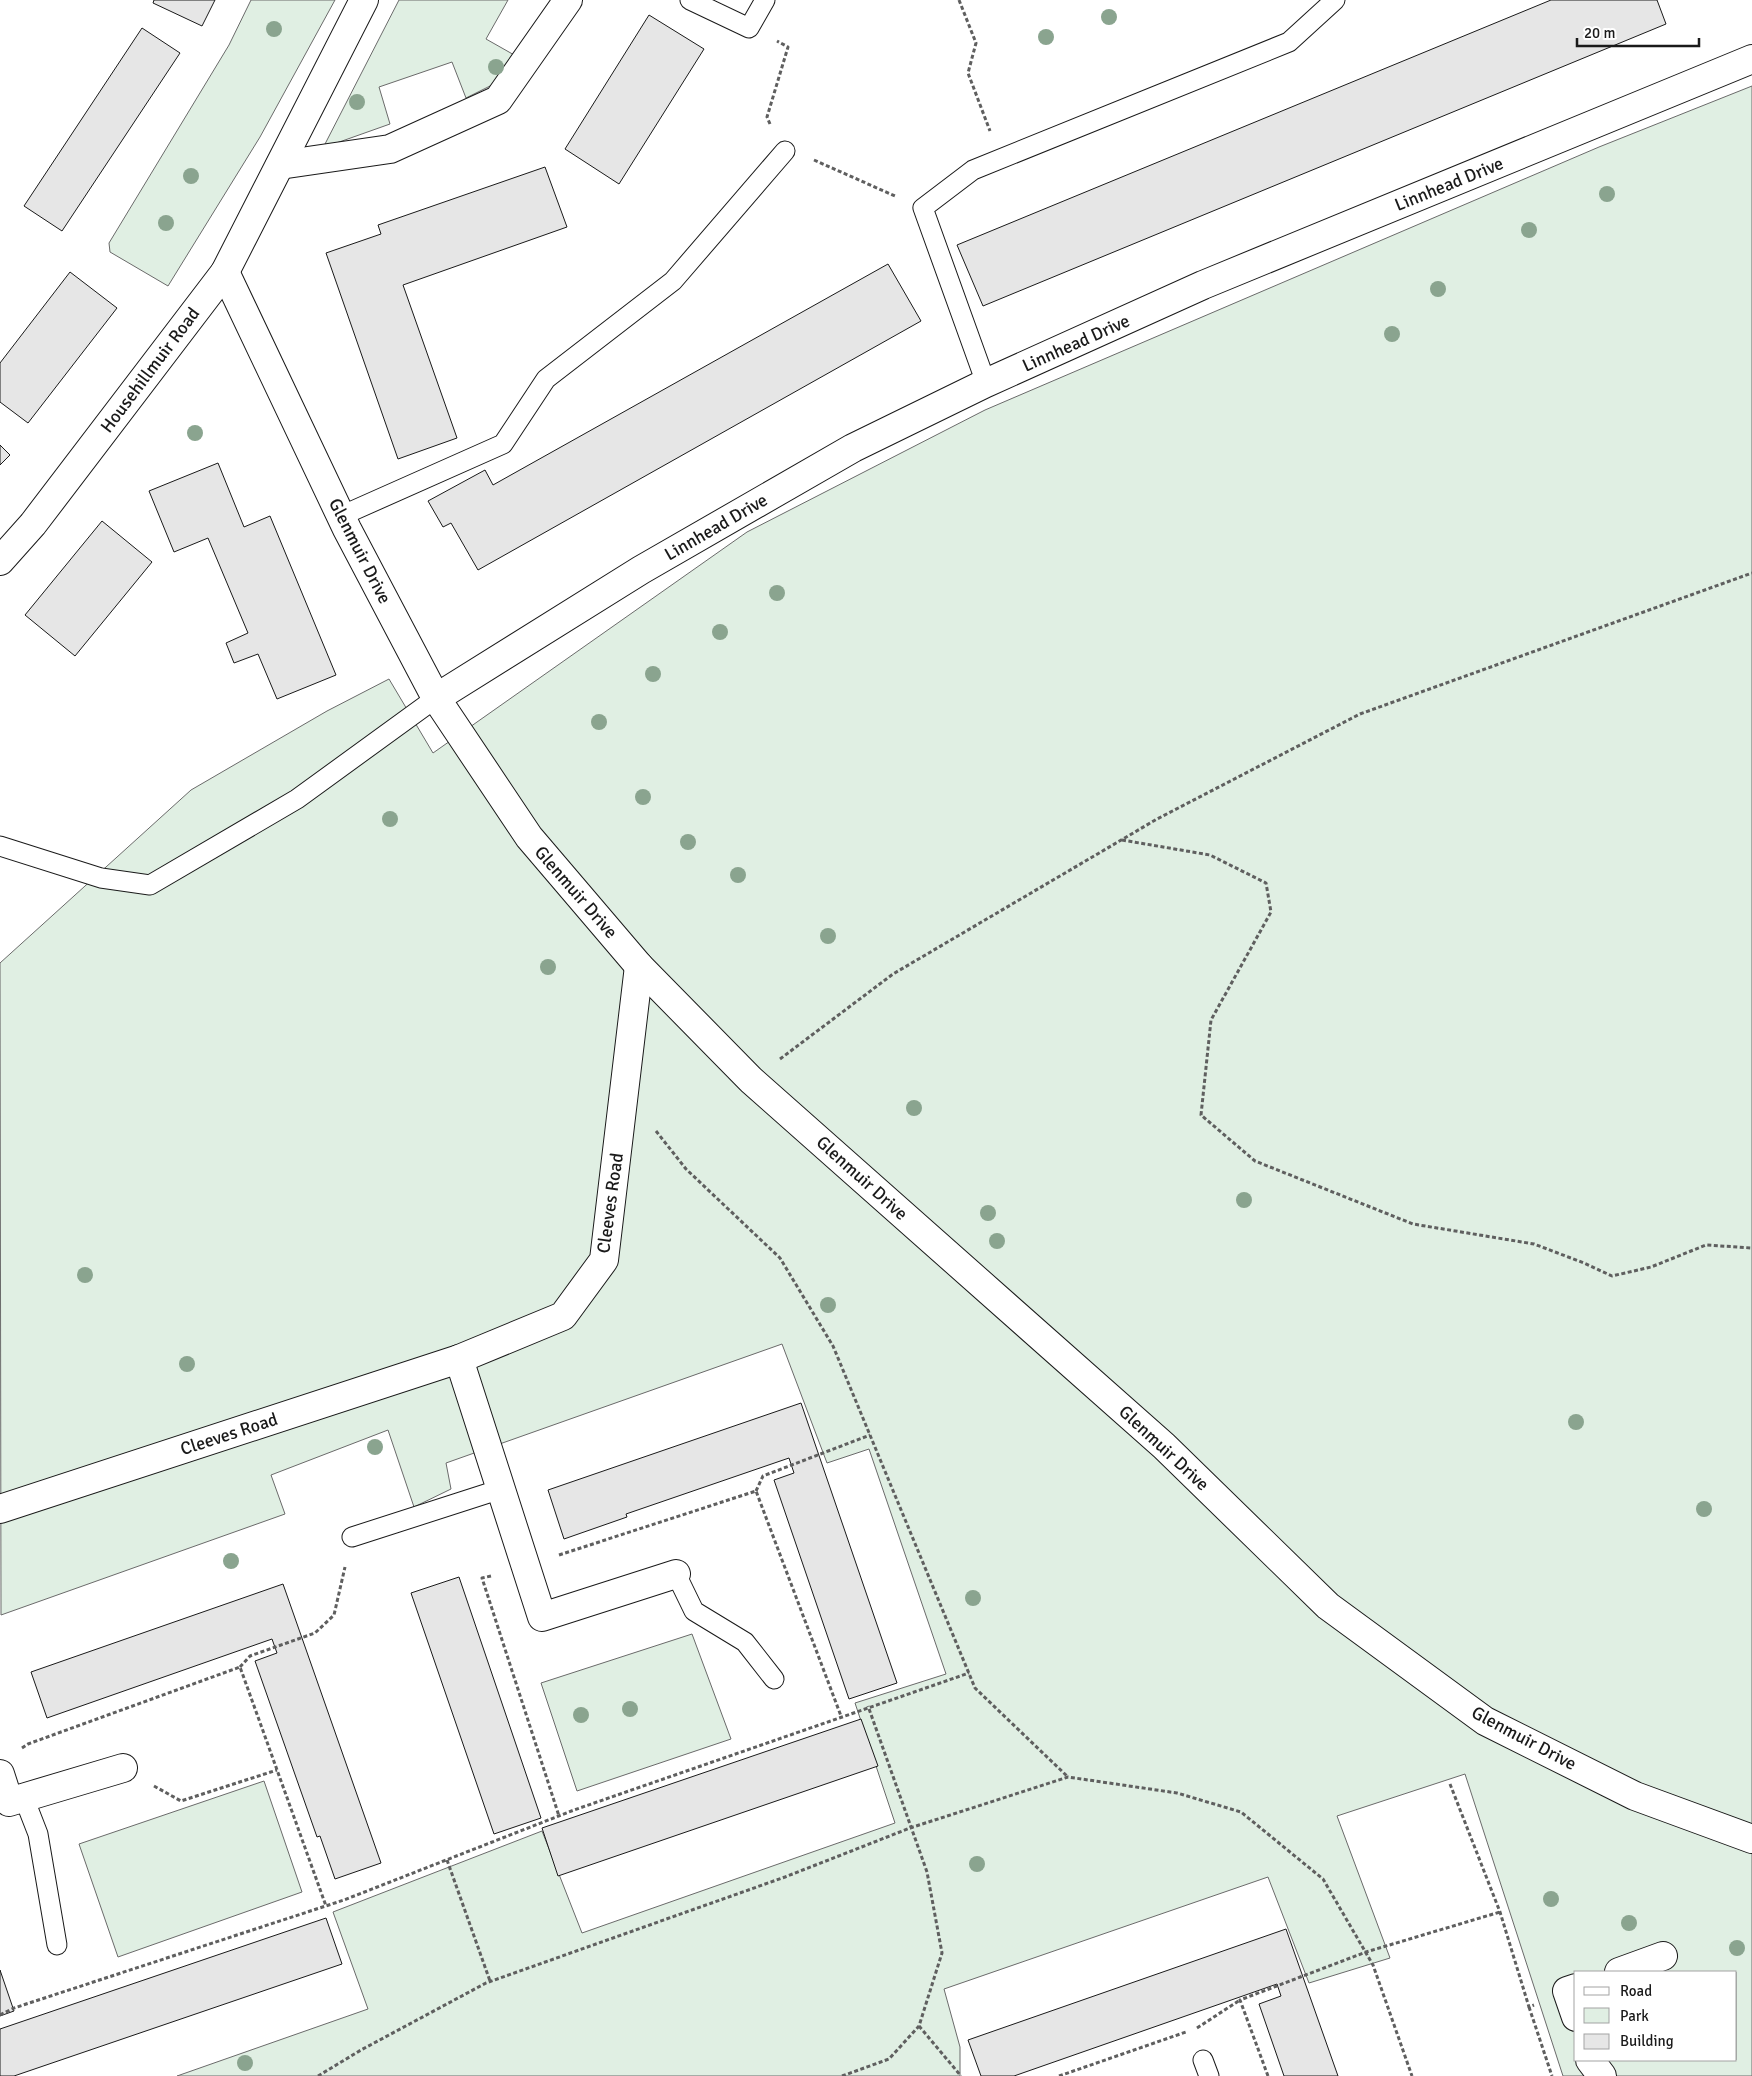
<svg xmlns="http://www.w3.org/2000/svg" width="1752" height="2076" viewBox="0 0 1752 2076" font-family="Signika,sans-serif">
<rect width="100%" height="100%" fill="#fff"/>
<!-- green -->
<g fill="#e0efe3" stroke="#6a6a6a" fill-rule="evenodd">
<polygon points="251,0 335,0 260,137 168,286 110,252 109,243 229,45"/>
<polygon points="399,0 508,0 486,39 516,56 494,84 466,98 452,62 379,87 390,124 328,146 325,144"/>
<path d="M1752 86V2076H1563L1465 1774 1337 1816 1390 1958 1309 1983 1268 1877 944 1989 960 2047V2076H177L368 2009 333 1912 542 1831 582 1933 895 1823 855 1703 946 1674 869 1449 827 1463 782 1344 446 1463 451 1489 414 1507 388 1430 271 1475 285 1514 1 1615 0 963 191 790 327 711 389 679 433 753 747 532 985 410 1599 147ZM1576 1972H1736V2060H1576Z"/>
<polygon points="692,1634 731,1739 577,1791 541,1683"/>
<polygon points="264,1781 302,1892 118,1957 79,1844"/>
</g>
<!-- building -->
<g fill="#e6e6e6" stroke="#1a1a1a">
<polygon points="154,0 215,0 202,26 153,3"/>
<polygon points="1551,0 1657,0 1666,24 983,306 957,245"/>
<polygon points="649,15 704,49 619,184 565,149"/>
<polygon points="142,28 180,53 62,231 24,206"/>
<polygon points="545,167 567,227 403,285 457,438 398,459 326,253 381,234 378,225"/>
<polygon points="888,264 921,321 478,570 451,523 443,527 428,501 485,470 493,485"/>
<polygon points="70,272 117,308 28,423 0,402 0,363"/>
<polygon points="0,445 10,455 0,465"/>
<polygon points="218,463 244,527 270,516 336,675 277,699 258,654 234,663 226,643 248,633 208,538 174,552 149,491"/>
<polygon points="102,521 152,562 75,656 25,615"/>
<polygon points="801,1403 897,1683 849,1699 774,1480 794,1473 789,1458 626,1514 627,1517 564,1539 548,1490"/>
<polygon points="459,1577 541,1818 494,1834 411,1593"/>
<polygon points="283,1584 381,1863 335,1879 320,1836 317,1837 255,1661 277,1653 272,1639 47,1718 31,1672"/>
<polygon points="861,1719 878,1766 558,1876 542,1828"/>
<polygon points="326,1918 342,1964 14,2076 0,2076 0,2029"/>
<polygon points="1286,1929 1338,2076 1284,2076 1259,2004 1281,1996 1277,1984 1014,2076 981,2076 968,2040"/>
<polygon points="0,1970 14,2011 0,2016"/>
</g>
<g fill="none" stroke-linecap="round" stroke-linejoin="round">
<!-- lane casing -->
<g stroke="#1a1a1a" stroke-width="21">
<g id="lane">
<polyline points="690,0 749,28 765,0"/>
<polyline points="986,383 923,208 973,170 1289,42 1335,0"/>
<polyline points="341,516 503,444 546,379 673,281 785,151"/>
<polyline points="0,846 101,878 150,885 297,799 436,698"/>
<polyline points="352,1537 501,1489"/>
<polyline points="676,1574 694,1611 745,1642 774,1679"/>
<polyline points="24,1798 38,1834 57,1945"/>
<polyline points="1203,2060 1209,2076"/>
</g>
</g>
<!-- street casing -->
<g stroke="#1a1a1a" stroke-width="30">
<g id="street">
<polyline points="280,165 390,149 498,100 568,0"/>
<polyline points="225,272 347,529 436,698 529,837 639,966 751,1080 1164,1446 1328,1606 1485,1721 1635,1796 1752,1839"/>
<polyline points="0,561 33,524 225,272 364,0"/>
<polyline points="436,698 641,570 853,448 986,383 1203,285 1752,59"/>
<polyline points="459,1359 542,1617 676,1574"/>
<polyline points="0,1509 459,1359 563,1316 604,1260 639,966"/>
<polyline points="0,1774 9,1802 123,1768"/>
<polyline points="1619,1972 1663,1956"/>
<polyline points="1576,1988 1567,1991 1576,2017"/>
<polyline points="1590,2060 1602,2076"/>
</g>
</g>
<!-- path -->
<g stroke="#5f5f5f" stroke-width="3" stroke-dasharray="4 2.5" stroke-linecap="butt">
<polyline points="959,0 976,43 968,73 990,131"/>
<polyline points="770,124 767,117 788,47 777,41"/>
<polyline points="814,160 895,196"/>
<polyline points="1122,840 1210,855 1266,883 1271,912 1211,1020 1201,1115 1255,1161 1413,1224 1534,1244 1584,1263 1612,1276 1651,1267 1706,1245 1752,1248"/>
<polyline points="780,1059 893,974 1157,819 1360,714 1752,573"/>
<polyline points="656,1131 686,1169 780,1258 833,1346 975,1688 1068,1777"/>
<polyline points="756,1491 763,1476 870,1435"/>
<polyline points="559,1555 756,1491 841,1716"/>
<polyline points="491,1576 482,1578 559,1816"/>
<polyline points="240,1667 250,1656 315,1633 334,1615 345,1567"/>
<polyline points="22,1748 28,1744 240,1667 326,1906"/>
<polyline points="1450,1784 1500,1912 1529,2007 1534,2005"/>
<polyline points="154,1786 181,1801 277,1770"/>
<polyline points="447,1860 490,1981"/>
<polyline points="1529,2007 1552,2076"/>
<polyline points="0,2015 14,2008 344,1900 574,1810 969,1673"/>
<polyline points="919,2026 961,2076"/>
<polyline points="1197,2028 1240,2000"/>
<polyline points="318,2076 361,2050 486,1983 785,1877 910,1828 1068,1777 1177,1793 1241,1812 1323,1879 1373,1965 1412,2076"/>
<polyline points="842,2076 889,2059 919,2026 942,1953 927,1872 868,1706"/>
<polyline points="1059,2076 1186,2032"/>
<polyline points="1268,2076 1240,2000 1366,1952 1500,1912"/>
</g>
<!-- lane -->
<use href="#lane" stroke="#fff" stroke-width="19"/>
<!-- street -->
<use href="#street" stroke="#fff" stroke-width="28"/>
</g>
<!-- trees -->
<g fill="#8aa48f">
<circle cx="1109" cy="17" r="8"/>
<circle cx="274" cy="29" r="8"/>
<circle cx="1046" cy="37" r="8"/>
<circle cx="496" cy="67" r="8"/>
<circle cx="357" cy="102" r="8"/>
<circle cx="191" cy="176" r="8"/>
<circle cx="1607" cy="194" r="8"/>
<circle cx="166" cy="223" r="8"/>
<circle cx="1529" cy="230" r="8"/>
<circle cx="1438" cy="289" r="8"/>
<circle cx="1392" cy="334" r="8"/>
<circle cx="195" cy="433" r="8"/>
<circle cx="777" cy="593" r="8"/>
<circle cx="720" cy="632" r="8"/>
<circle cx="653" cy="674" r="8"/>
<circle cx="599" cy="722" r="8"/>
<circle cx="643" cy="797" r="8"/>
<circle cx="390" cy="819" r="8"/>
<circle cx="688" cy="842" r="8"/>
<circle cx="738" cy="875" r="8"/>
<circle cx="828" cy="936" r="8"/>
<circle cx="548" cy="967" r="8"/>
<circle cx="914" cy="1108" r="8"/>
<circle cx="1244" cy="1200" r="8"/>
<circle cx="988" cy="1213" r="8"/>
<circle cx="997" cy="1241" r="8"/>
<circle cx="85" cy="1275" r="8"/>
<circle cx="828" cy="1305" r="8"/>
<circle cx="187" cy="1364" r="8"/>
<circle cx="1576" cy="1422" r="8"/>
<circle cx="375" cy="1447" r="8"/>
<circle cx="1704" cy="1509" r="8"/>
<circle cx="231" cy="1561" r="8"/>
<circle cx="973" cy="1598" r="8"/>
<circle cx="630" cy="1709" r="8"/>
<circle cx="581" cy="1715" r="8"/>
<circle cx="977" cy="1864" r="8"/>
<circle cx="1551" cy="1899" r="8"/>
<circle cx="1629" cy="1923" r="8"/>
<circle cx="1737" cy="1948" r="8"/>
<circle cx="245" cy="2063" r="8"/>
</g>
<g text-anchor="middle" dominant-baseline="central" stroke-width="4" stroke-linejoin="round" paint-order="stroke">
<!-- street labels -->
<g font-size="18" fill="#1a1a1a" stroke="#fff">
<text transform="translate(1449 184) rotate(-22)">Linnhead Drive</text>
<text transform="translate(1076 343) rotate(-24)">Linnhead Drive</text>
<text transform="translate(150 370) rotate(-53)">Househillmuir Road</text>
<text transform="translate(716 527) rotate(-30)">Linnhead Drive</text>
<text transform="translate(360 551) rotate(63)">Glenmuir Drive</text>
<text transform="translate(576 892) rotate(49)">Glenmuir Drive</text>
<text transform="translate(862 1178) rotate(42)">Glenmuir Drive</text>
<text transform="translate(610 1203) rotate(-82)">Cleeves Road</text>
<text transform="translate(229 1434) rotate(-18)">Cleeves Road</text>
<text transform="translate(1164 1448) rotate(43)">Glenmuir Drive</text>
<text transform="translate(1524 1738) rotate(28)">Glenmuir Drive</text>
</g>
</g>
<!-- legend -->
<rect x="1574" y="1971" width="162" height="90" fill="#ffffff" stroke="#a3a3a3"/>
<rect x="1584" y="1987" width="25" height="8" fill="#ffffff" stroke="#a3a3a3"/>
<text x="1620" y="1996" font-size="15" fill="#1a1a1a">Road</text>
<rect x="1584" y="2008" width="25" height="15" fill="#e0efe3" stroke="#a3a3a3"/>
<text x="1620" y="2021" font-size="15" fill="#1a1a1a">Park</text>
<rect x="1584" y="2034" width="25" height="15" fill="#e6e6e6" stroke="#a3a3a3"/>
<text x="1620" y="2046" font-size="15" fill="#1a1a1a">Building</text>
<!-- scale -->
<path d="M1577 38v8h122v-8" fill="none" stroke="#1a1a1a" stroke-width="2.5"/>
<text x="1584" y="38" font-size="15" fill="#1a1a1a" stroke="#ffffff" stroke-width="4" paint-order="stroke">20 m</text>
</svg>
